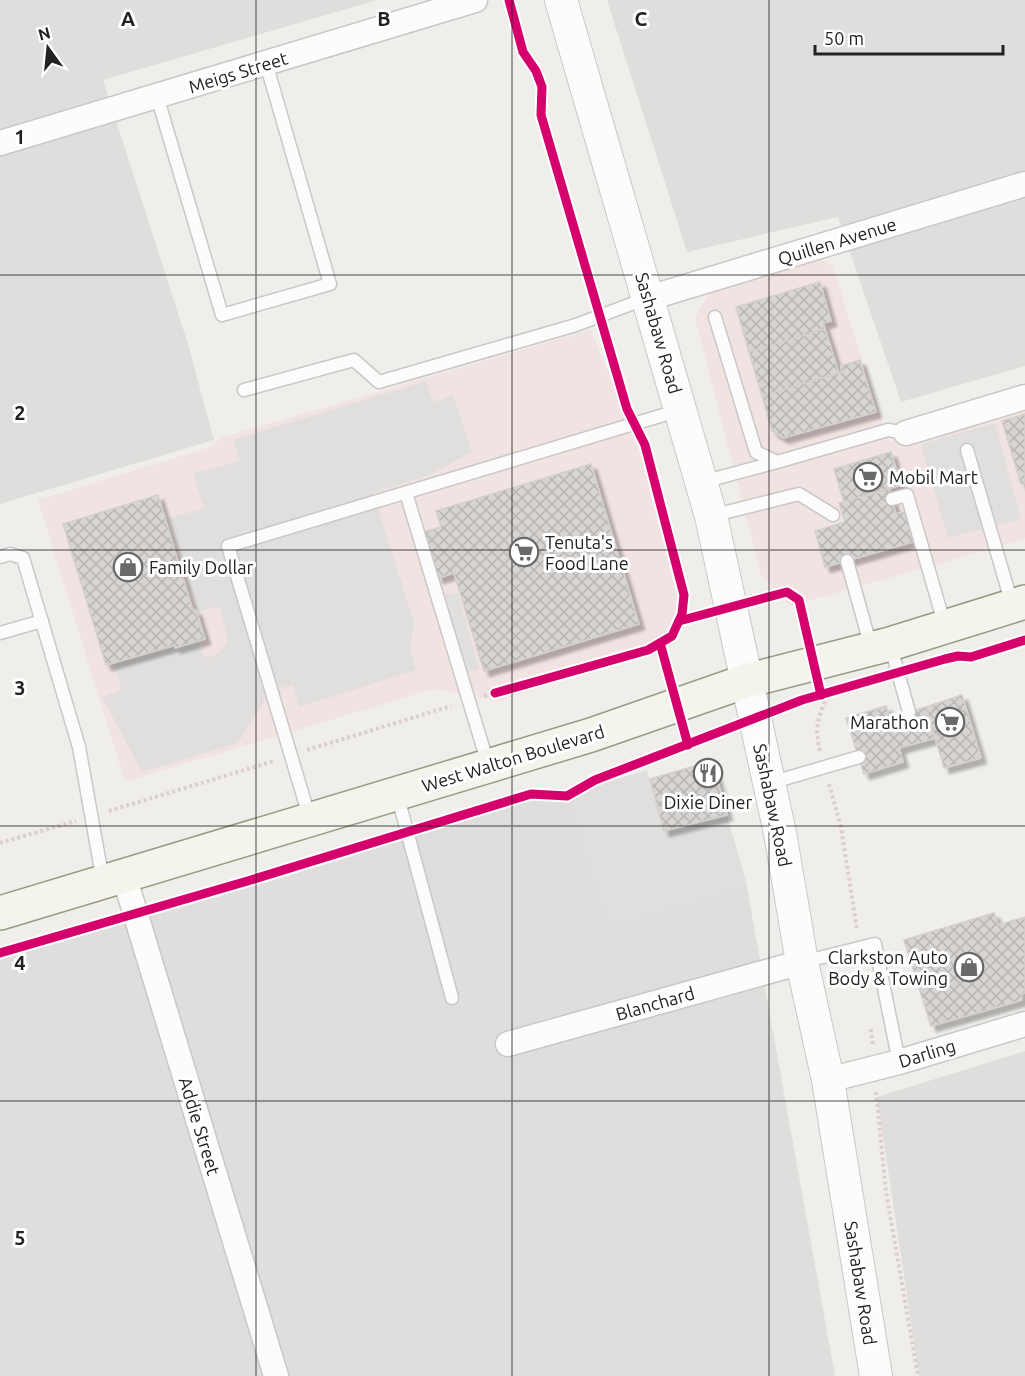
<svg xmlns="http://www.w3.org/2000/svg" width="1025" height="1376" viewBox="0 0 1025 1376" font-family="Ubuntu,sans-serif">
<defs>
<pattern id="building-cross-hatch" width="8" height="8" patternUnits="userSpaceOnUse" patternTransform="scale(1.5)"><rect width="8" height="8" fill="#d7d4d2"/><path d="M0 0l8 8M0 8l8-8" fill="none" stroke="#b8b6b4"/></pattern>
<filter id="shadow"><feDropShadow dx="5.5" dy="5.5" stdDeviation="1.5" flood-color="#0004"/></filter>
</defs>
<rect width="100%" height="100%" fill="#f0eeeb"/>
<!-- residential -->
<g fill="#dfdedc">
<polygon points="0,0 377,0 103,80 188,344 214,440 0,504"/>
<polygon points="607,0 1025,0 1025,366 901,402 838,217 687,252"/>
<polygon points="572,793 608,912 619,919 746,882 835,1376 0,1376 0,957 531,794"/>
<polygon points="1025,1051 1025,1376 919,1376 877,1097"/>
</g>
<!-- commercial -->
<g fill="#f1e3e1">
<polygon points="817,258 832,265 889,442 1025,406 1025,539 790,606 761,575 695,318 713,286"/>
<polygon points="590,330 646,458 681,597 682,617 676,635 660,650 498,701 433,689 125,782 38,500 213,446 220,438"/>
</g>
<!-- parking -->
<g fill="#e0dfde">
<polygon points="426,381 433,402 453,395 472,452 430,475 373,493 414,622 410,650 416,670 299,707 293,685 270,691 238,743 142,772 102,697 119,691 121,685 114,664 198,641 203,654 208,658 219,653 228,641 220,609 214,607 198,612 196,609 169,518 204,508 193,473 240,461 233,440"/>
<polygon points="995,423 1021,519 948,538 921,444"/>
<polygon points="458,593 479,669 460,674 436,596"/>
<polygon points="647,770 664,831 727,815 746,882 619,919 608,912 572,793"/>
</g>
<!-- building -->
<g fill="url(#building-cross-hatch)" stroke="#d3d0cc" stroke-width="1.5" filter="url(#shadow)">
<polygon points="820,282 831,321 823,323 825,329 749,352 736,307"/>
<polygon points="825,329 839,373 762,396 749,352"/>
<polygon points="860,360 876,412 783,438 772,431 762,396 839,373 842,372 841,366"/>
<polygon points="1025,414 1025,483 1021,484 1002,421"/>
<polygon points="891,452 901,485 844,502 834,469"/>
<polygon points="591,464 639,624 484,671 454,573 438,578 424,532 441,527 436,511"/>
<polygon points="889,489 896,514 907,512 916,541 825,567 815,531 845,522 839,503"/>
<polygon points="158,495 193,611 196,610 205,639 175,648 175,645 106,665 63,524"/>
<polygon points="962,695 981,758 944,768 926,707"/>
<polygon points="886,706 890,718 926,707 935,738 899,748 903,762 864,774 846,718"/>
<polygon points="712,761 727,815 664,831 650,779"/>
<polygon points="994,913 998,925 1025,917 1025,993 1021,994 1022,1000 931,1026 904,940"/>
</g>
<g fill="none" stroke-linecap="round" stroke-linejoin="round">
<!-- service casing -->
<g stroke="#c9c8c7" stroke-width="15">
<g id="service">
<polyline points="157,96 222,315 330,284 266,63"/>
<polyline points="715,317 756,452 777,462 888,430 906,433"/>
<polyline points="244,390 354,360 379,382 576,325 647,298"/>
<polyline points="967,450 1012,604"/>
<polyline points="702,482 777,462"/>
<polyline points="406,493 488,764"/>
<polyline points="892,499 907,495 945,626"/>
<polyline points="711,516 799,494 833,515"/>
<polyline points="0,557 10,554 23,558 79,747 103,881"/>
<polyline points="847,561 871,647"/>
<polyline points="0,633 42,621"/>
<polyline points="890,644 909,712"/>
<polyline points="770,783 859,757"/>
<polyline points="397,794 452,998"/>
<polyline points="310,819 228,546 680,410"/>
<polyline points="803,962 875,944 899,1062"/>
</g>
</g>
<!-- minor casing -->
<g stroke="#c9c8c7" stroke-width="27">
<g id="minor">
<polyline points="0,143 475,0"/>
<polyline points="649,298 1025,184"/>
<polyline points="906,433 1025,397"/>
<polyline points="124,876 276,1376"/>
<polyline points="508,1044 802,962"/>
<polyline points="828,1080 899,1062 1025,1024"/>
</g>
</g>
<!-- tertiary casing -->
<g stroke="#c9c8c7" stroke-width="34">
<polyline id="tertiary" points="561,0 711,516 780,833 802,962 828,1080 876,1376"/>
</g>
<!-- secondary casing -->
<g stroke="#999a82" stroke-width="36">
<polyline id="secondary" points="0,913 591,735 746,681 890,644 1025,602"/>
</g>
<!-- path -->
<g stroke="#dccecd" stroke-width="4" stroke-dasharray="3 3" stroke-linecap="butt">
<polyline points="484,696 495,693"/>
<polyline points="307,750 451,706"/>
<path d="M820 751C814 727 818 714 830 693"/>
<polyline points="829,784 841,827 857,930"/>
<polyline points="109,811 274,761"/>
<polyline points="0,843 76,821"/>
<polyline points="871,1029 873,1046"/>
<polyline points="876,1092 886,1192 918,1376"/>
</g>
<!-- service -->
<use href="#service" stroke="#fdfcfc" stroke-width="12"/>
<!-- minor -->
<use href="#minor" stroke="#fdfcfc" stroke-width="24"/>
<!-- tertiary -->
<use href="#tertiary" stroke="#fdfcfc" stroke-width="32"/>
<!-- secondary -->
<use href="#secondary" stroke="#f4f4ed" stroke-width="33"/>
<!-- cycleway casing -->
<g stroke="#fff" stroke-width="13">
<g id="cycleway">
<polyline points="679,621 787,592 799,600 821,695"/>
<polyline points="660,643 688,745"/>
<polyline points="495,693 648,650 672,636 682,614 684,595 645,445 627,409 541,115 542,87 536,71 523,52 509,0"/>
<polyline points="0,953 251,880 531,794 567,796 595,780 802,700 945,659 958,656 971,657 1025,640"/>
</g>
</g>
<!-- cycleway -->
<use href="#cycleway" stroke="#d6006c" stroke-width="9"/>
</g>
<!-- grid -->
<path fill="none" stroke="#222" stroke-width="1.5" stroke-opacity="0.55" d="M256 0V1376M512 0V1376M769 0V1376M0 275H1025M0 550H1025M0 826H1025M0 1101H1025"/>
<!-- icons -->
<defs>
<g id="supermarket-ring" transform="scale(1.5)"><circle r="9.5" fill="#fff" stroke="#6a6968" stroke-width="1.5"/><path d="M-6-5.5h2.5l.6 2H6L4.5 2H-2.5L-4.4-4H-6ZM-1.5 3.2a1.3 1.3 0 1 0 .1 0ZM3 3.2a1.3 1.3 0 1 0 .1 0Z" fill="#6a6968"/></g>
<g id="shop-ring" transform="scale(1.5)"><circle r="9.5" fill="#fff" stroke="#6a6968" stroke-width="1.5"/><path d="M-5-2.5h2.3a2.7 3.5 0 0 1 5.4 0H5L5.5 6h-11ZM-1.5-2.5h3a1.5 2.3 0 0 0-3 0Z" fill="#6a6968"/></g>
<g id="restaurant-ring" transform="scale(1.5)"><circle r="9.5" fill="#fff" stroke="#6a6968" stroke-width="1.5"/><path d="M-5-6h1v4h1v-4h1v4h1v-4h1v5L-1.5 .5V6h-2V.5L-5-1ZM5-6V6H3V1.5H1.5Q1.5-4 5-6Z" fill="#6a6968"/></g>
</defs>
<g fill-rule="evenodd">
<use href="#supermarket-ring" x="868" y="477"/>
<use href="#supermarket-ring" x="524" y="552"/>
<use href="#shop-ring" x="128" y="567"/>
<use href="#supermarket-ring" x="950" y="722"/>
<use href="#restaurant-ring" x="708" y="773"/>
<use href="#shop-ring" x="969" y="967"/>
</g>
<g text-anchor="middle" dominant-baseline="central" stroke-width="6" stroke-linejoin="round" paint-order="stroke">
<!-- street labels -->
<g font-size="18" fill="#222" stroke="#fff">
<text transform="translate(238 72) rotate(-17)">Meigs Street</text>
<text transform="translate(837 241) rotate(-17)">Quillen Avenue</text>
<text transform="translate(659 333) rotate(74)">Sashabaw Road</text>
<text transform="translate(513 758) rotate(-17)">West Walton Boulevard</text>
<text transform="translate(773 805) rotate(78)">Sashabaw Road</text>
<text transform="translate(655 1003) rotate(-16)">Blanchard</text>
<text transform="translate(927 1053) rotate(-17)">Darling</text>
<text transform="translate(200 1126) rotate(73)">Addie Street</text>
<text transform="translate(861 1283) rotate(81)">Sashabaw Road</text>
</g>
<!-- poi labels -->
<g font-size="18" fill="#222" stroke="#fff" text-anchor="start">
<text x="889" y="477">Mobil Mart</text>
<text x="545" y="542">Tenuta's<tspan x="545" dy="21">Food Lane</tspan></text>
<text x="149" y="567">Family Dollar</text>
<text x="929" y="722" text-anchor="end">Marathon</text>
<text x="708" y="802" text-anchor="middle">Dixie Diner</text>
<text x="948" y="957" text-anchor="end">Clarkston Auto<tspan x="948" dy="21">Body &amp; Towing</tspan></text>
</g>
</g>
<g font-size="20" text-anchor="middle" font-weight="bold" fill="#222" stroke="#fff" stroke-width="6" stroke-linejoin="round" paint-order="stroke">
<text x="128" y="26">A</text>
<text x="384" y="26">B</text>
<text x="641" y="26">C</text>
<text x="20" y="144">1</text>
<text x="20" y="420">2</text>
<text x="20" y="695">3</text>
<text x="20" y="970">4</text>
<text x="20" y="1245">5</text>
</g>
<!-- north arrow -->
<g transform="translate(48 48) rotate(345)" stroke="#ffffff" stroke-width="4.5" paint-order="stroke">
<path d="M0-4.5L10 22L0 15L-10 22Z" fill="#222222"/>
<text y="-9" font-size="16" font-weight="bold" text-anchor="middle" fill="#222222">N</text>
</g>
<!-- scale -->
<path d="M815 45v9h188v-9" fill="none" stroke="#222222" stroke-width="3"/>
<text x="824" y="45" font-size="18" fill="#222222" stroke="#ffffff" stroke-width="4.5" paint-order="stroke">50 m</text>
</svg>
